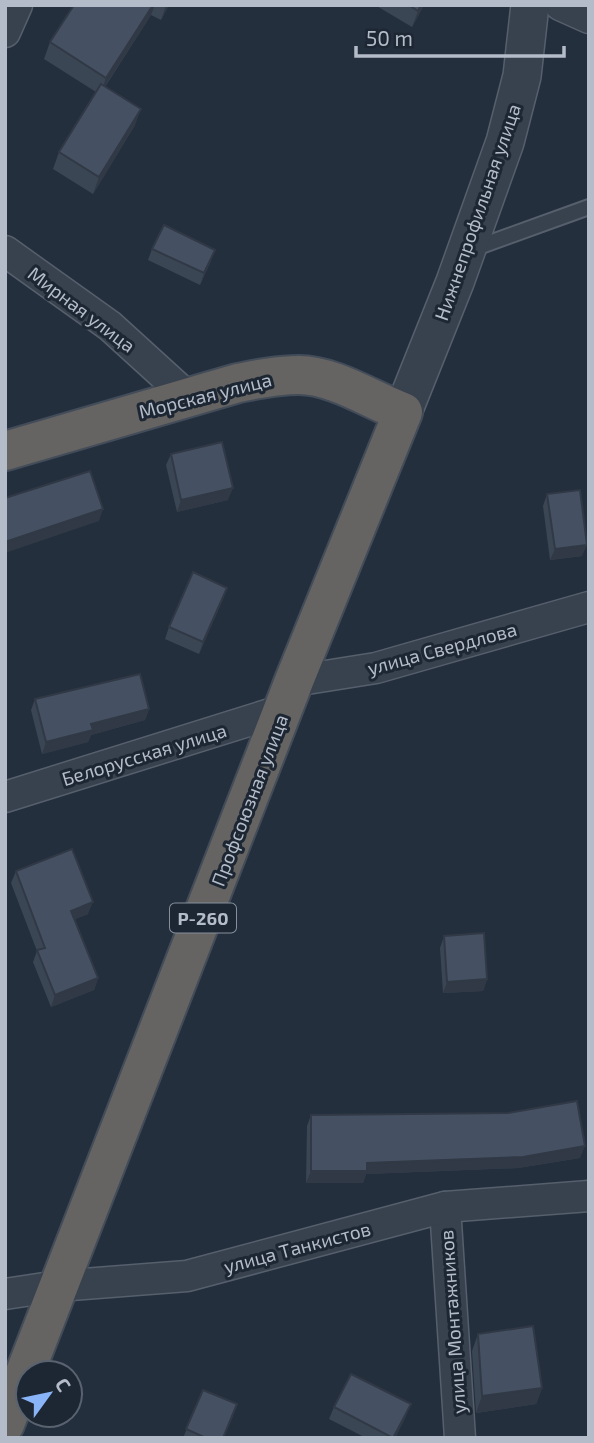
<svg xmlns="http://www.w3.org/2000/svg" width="594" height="1443" viewBox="0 0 594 1443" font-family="'Exo 2',sans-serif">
<rect width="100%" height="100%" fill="#242f3e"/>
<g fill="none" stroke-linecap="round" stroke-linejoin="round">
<!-- service casing -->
<g stroke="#565f6c" stroke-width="18">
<polyline id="service" points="470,250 589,207"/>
</g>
<!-- minor casing -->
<g stroke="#565f6c" stroke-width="33">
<g id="minor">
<polyline points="560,5 589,18"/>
<polyline points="5,32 17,5"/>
<polyline points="5,251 110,326 188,397"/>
<polyline points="294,681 376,668 589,607"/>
<polyline points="5,797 283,710"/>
<polyline points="445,1207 460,1438"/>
<polyline points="5,1294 58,1286 187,1276 445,1207 589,1196"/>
</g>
</g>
<!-- tertiary casing -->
<g stroke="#565f6c" stroke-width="40">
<polyline id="tertiary" points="403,412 455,282 505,142 522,76 530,5"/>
</g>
<!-- trunk casing -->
<g stroke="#434c59" stroke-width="42">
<path id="trunk" d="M5 451 238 383C258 379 278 375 299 375 333 375 371 400 403 412L294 681 5 1424"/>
</g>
<!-- service -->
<use href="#service" stroke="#38414e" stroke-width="14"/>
<!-- minor -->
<use href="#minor" stroke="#38414e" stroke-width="30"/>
<!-- tertiary -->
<use href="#tertiary" stroke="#38414e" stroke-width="37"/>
<!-- trunk -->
<use href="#trunk" stroke="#656462" stroke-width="38"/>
</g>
<!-- wall -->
<g fill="#3b4654">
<polygon points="74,5 169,5 161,20 151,15 105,87 135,125 93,194 53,169 59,152 96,92 44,59 50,42"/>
<polygon points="375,5 424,5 412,27"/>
<polygon points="152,249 211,261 200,285 148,260"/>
<polygon points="171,454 228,500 177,512 166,465"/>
<polygon points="547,494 582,556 550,560 543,506"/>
<polygon points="223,599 199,654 165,639 169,627"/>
<polygon points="35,699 149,709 145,720 91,735 88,742 42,754 31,710"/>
<polygon points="16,871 88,914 75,919 98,978 94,990 51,1007 33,962 37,951 11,883"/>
<polygon points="444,936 487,979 483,991 443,993 440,948"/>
<polygon points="311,1115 580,1158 518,1168 366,1174 363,1183 306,1183 307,1126"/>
<polygon points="478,1334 542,1388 536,1404 476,1413 472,1351"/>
<polygon points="203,1390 233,1416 223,1438 183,1438"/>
<polygon points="334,1407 406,1416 395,1438 366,1438 329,1419"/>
</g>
<!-- shaded-wall -->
<g fill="#303945">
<polygon points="153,5 155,5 151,15 100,94 106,78"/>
<polygon points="166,5 169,5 161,20"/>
<polygon points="421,5 424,5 412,27 418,11"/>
<polygon points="141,109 135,125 93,194 99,177"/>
<polygon points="215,250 211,261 200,285 204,273"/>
<polygon points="233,488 228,500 177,512 181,500"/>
<polygon points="103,509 99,521 5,553 5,542"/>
<polygon points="587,545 582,556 550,560 555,549"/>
<polygon points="227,588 223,599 199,654 203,642"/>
<polygon points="149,709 145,720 91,735 88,742 42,754 46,742 91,724"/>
<polygon points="93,902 88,914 67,922 71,911"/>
<polygon points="98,978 94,990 51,1007 55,995"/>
<polygon points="487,979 483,991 443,993 447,982"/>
<polygon points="585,1146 580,1158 518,1168 366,1174 363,1183 306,1183 311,1171 367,1163"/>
<polygon points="542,1388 536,1404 476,1413 482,1396"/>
<polygon points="411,1404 406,1416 395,1438 393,1438"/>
</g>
<!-- building -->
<g fill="#455162" stroke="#303945" stroke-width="2">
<polygon points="74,5 153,5 106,78 50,42"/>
<polygon points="409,5 421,5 418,11"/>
<polygon points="101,84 141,109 99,177 59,152"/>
<polygon points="164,225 215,250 204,273 152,249"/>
<polygon points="222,442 233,488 181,500 171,454"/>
<polygon points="90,471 103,509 5,542 5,498"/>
<polygon points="580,490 587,545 555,549 547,494"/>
<polygon points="193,572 227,588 203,642 169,627"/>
<polygon points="140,674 149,709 91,724 93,730 46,742 35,699"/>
<polygon points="72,849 93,902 71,911 98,978 55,995 37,950 45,948 16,871"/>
<polygon points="484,933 487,979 447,982 444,936"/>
<polygon points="577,1101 585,1146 523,1157 367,1163 367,1171 311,1171 311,1115 508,1113"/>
<polygon points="533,1326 542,1388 482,1396 478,1334"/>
<polygon points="351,1374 411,1404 393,1438 334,1407"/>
<polygon points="203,1390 237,1404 223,1438 206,1438 186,1429"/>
</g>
<g text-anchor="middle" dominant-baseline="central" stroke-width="6" stroke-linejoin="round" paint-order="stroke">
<!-- shield labels -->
<rect fill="#1d2633" stroke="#878f9c" stroke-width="2" x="170" y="903.5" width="66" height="29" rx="5"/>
<g font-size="18" font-weight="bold" fill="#b4bcc9">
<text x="203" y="918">Р-260</text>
</g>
<!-- street labels -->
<g font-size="19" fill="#b4bcc9" stroke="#1d2633">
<text transform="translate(477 212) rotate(-71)">Нижнепрофильная улица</text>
<text transform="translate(82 309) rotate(37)">Мирная улица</text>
<text transform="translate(205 395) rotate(-14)">Морская улица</text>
<text transform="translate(442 648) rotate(-15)">улица Свердлова</text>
<text transform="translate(144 754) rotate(-17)">Белорусская улица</text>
<text transform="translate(249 800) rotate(-69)">Профсоюзная улица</text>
<text transform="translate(297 1247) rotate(-15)">улица Танкистов</text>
<text transform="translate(452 1322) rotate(-94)">улица Монтажников</text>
</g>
</g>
<!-- border -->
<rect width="594" height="1443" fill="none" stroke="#b4bcc9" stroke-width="14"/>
<!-- north arrow -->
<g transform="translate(49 1394) rotate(57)"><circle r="33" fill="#1d2633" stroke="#59626f" stroke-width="2"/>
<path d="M0-5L12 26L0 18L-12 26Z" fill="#8ab4f8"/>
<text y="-10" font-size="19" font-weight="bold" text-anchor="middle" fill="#b4bcc9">С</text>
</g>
<!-- scale -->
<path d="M356 46v10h208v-10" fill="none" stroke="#b4bcc9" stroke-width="3.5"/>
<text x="366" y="46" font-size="21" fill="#b4bcc9" stroke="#1d2633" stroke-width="5" paint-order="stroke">50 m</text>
</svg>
